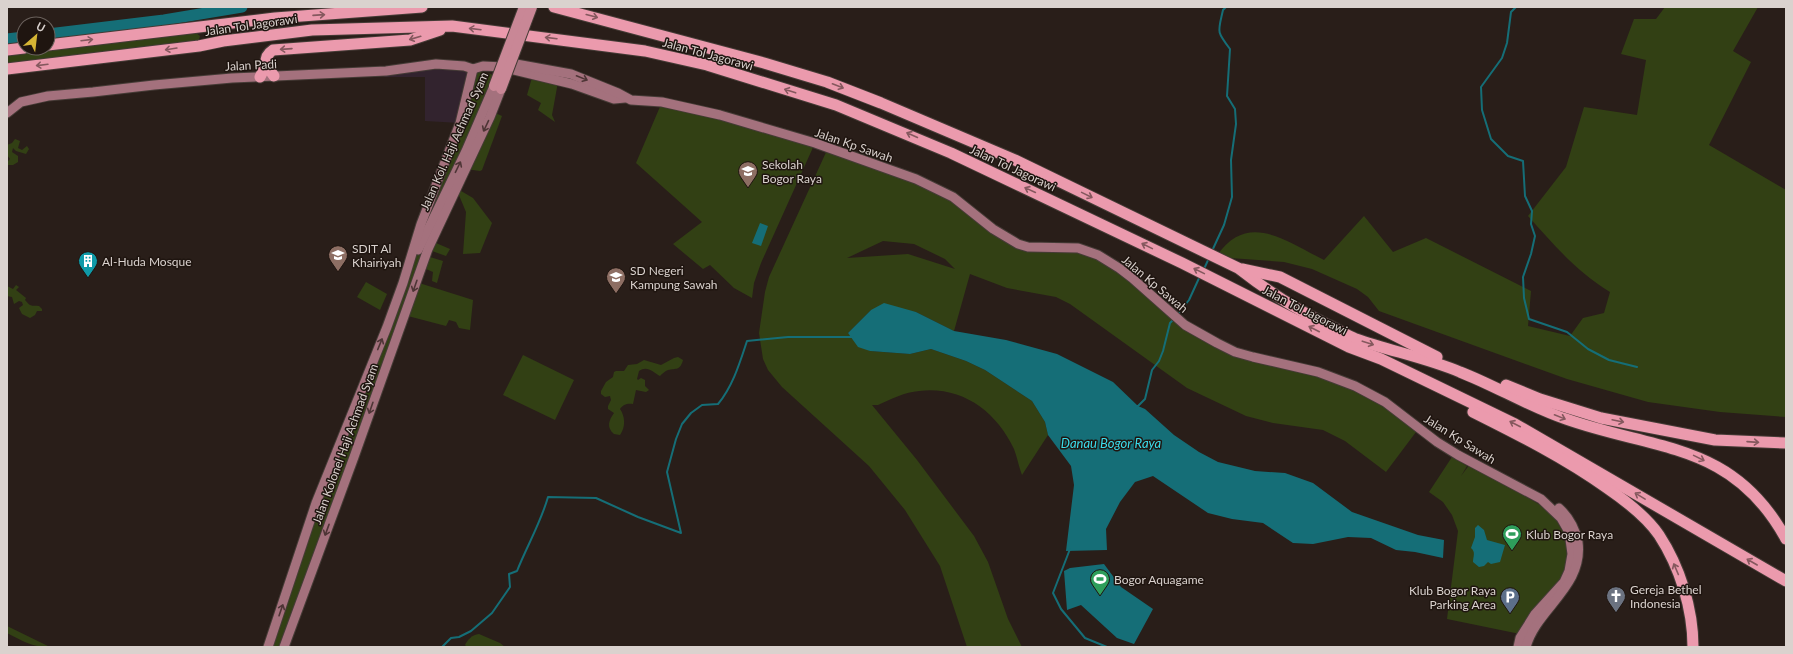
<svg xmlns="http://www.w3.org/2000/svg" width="1793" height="654" viewBox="0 0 1793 654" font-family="Lato,sans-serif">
<rect width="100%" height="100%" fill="#291e19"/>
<!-- commercial -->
<polygon fill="#32232e" points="436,64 473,69 460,123 425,121 425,77 384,77 386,71"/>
<!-- green -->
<g fill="#324014" fill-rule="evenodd">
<path d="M1665 7H1758L1733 51 1751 62 1709 145 1786 190V417L1720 412 1648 402 1567 379 1379 311 1368 297 1357 289 1312 269 1284 262 1216 257C1247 210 1286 241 1324 260L1364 216 1393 252 1426 238 1531 291 1528 326 1570 336 1583 318 1604 313 1610 292C1576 271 1554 245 1528 216L1566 167 1584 107 1637 115 1646 60 1621 54 1634 19H1656Z"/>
<polygon points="196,33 200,36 198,43 7,65 7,55"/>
<polygon points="535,67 618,93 558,82 552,115 555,122 538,110 541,103 527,95"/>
<polygon points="473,69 497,76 428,249 416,282 473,300 470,330 459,328 456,322 449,320 446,326 404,315 284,647 268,647 308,530 453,141"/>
<polygon points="662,102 815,143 761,263 754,283 752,298 734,288 710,265 703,269 673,244 702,222 636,163"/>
<polygon points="493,112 502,116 482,170 480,171 466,169"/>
<polygon points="15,139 20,141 18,148 22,150 27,146 29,149 26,154 16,151 13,148 12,152 18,156 18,162 13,165 7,165 7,162 10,159 7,155 7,145 12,143"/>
<path d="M828 148 955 198 1018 244 1068 247 1098 255 1168 309 1235 352 1355 386 1419 428 1386 472 1345 441 1323 430 1273 423 1246 416 1187 388 1070 304 1056 297 1007 288 970 274 954 331 916 312 871 310 848 333 870 351 910 354 931 349 966 361 985 370 1032 401 1045 422 1048 435 1022 475C1019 467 1017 457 1014 449 996 411 962 386 919 391 905 392 891 399 878 405H872L917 460 974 536 988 562 1008 619 1022 647H967L940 566 905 510 869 466 782 387 768 370 763 359 759 333 765 292 769 277ZM883 241 914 244 945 259 955 269 908 254 847 258Z"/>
<polygon points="456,188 473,198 492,223 480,253 463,254 466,212"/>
<polygon points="436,243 450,249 446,256 432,251"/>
<polygon points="430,257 443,261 437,283 432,281 433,272 426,269"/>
<polygon points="366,282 387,294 380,310 357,297"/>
<path d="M16 285 19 287 16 290 26 298 25 300C32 308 31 305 39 306L42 309V311H37L35 315 30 318 22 314 19 308 23 305 22 302 19 301 14 304 12 297 7 296V286L13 289Z"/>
<polygon points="523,355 574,380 555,420 503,395"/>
<path d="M678 357 683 360C680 371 676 368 668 370 665 371 662 374 660 376 653 372 647 365 639 371L637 379 638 380 641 378 645 380V386L649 390 646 392 636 390 633 404C628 403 623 404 620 409 625 416 626 427 620 435L614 434C606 427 609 420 614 413L608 409V406L611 400 610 396 605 397 601 394V391L606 382 613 377 614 372 616 371H624L628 365 637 364 644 360 661 365 674 358Z"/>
<polygon points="1452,457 1467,466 1461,476 1470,464 1552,512 1569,544 1570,558 1562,582 1520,634 1447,619 1458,531 1452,515 1443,502 1429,492"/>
<path d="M7 626 50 647C31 647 23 641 7 633Z"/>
<path d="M479 634 500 643 505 647H467L465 645C468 639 472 635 479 634Z"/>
</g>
<!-- water -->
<g fill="#156e77">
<polygon points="760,223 768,226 761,246 752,243"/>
<polygon points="884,303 916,312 954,331 1006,340 1057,354 1113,382 1138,406 1145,409 1174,435 1199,452 1218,462 1255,471 1285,473 1313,483 1352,512 1418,535 1444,540 1443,558 1415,552 1396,550 1371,538 1348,537 1313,544 1293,543 1263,523 1232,519 1208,513 1153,476 1135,482 1120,502 1106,529 1107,550 1066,551 1074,485 1071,466 1048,435 1045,422 1032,401 985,370 966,361 931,349 910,354 870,351 858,347 848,333 871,310"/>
<path d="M1478 525 1484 530 1487 540 1505 545 1500 562 1491 564 1488 562 1484 566 1479 567 1473 562C1473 557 1476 552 1471 548L1475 537V528Z"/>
<polygon points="1104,564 1121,587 1153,609 1134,644 1117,638 1081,605 1067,610 1064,571 1070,568"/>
</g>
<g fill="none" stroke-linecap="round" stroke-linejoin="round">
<!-- stream -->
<g stroke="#156e77" stroke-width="2">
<polyline points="1516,7 1511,12 1507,43 1502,58 1481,87 1482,110 1491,139 1508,156 1523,161 1525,196 1532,211 1531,224 1535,236 1531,254 1523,277 1524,298 1529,319 1567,332 1588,349 1609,360 1637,367"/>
<path d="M1212 251 1224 225 1232 197 1231 160 1236 124 1235 109 1227 96 1230 49C1216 31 1218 32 1223 10L1226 7"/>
<polyline points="1204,269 1209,258"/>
<polyline points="1177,315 1189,300 1200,276"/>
<polyline points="1135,406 1138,406 1145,399 1152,370 1159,361 1163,351 1170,323 1174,319"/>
<polyline points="1070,549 1053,593 1061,609 1085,638 1107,647"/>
<path d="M442 647 451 638 459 637 471 631 492 613 510 587 509 574 517 571C527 546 541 522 548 497L596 498 638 517 681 533 667 472 676 439 682 424 691 413 702 405 718 404C733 386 740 362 747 341L788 337H853"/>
</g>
<!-- river -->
<g stroke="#156e77" stroke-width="11">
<polyline points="48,34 164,20 242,7"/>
<polyline points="7,39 24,37"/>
</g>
<!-- secondary casing -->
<g stroke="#453b36" stroke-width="11">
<g id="secondary">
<polyline points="505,68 572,84 614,99 625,98"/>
<polyline points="7,113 21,102 48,96 93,92 154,85 232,78 386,71 436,64 464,66 473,69 483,66 503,67 516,64 571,74 618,93 631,100 662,102 720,115 815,143 916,179 953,197 993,229 1018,244 1028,247 1078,248 1098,255 1119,268 1132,278 1185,325 1217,343 1235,352 1253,357 1318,372 1355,386 1385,402 1437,442 1458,455 1541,499 1561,518 1569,532 1572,554 1569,571 1564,582 1535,614 1520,638 1518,647"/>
<polyline points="418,250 466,151 494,86"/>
<polyline points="268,647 316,503 387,327 403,283 421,224 460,123 473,69"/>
<polyline points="284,647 354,457 428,249 490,117 501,89"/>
<path d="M1526 647C1537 608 1584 587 1578 542 1575 528 1570 518 1559 508"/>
</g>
</g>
<!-- highway casing -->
<g stroke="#453b36" stroke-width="13">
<g id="highway">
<path d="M554 7 764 63 827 82 881 103 1015 160 1238 268C1266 290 1295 309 1328 325 1337 329 1346 335 1356 339 1390 351 1427 358 1460 372 1496 386 1530 407 1566 419 1657 451 1733 442 1786 539"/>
<polyline points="48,45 275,18 422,7"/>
<polyline points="7,50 24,48"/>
<polyline points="7,69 199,46 223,41 312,30 452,26 645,51 707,65 836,105 951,153 1182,263 1349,347 1381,359 1515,424 1786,581"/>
<path d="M274 76C267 67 261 58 273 50L410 40 440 30"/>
<polyline points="260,77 266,65"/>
<polyline points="1242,269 1280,277 1437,357"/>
<polyline points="1506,385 1540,399 1601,418 1715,440 1786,443"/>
<path d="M1473 412C1519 435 1565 458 1607 488 1626 501 1646 516 1659 535 1680 567 1693 609 1693 647"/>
</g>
</g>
<!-- secondary -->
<use href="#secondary" stroke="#a4717d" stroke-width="9"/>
<!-- highway -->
<use href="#highway" stroke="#eb9aad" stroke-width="11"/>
<!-- primary-bridge casing -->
<g stroke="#453b36" stroke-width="12" stroke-linecap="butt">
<g id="primary-bridge">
<polyline points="494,86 524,7"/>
<polyline points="501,89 532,7"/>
</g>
</g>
<!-- primary-bridge -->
<use href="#primary-bridge" stroke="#c98796" stroke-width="10"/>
</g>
<!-- one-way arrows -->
<defs><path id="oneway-shaft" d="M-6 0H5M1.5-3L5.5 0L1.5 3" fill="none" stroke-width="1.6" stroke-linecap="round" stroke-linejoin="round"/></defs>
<g stroke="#85585e">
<use href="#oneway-shaft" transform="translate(319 15) rotate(-4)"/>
<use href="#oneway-shaft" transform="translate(592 16) rotate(15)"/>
<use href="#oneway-shaft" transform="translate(475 29) rotate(-173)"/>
<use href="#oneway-shaft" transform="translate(415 38) rotate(164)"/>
<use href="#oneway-shaft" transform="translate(551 38) rotate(-173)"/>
<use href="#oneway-shaft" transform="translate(87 40) rotate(-7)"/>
<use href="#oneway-shaft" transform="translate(171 49) rotate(171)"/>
<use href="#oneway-shaft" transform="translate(286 49) rotate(176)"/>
<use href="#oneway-shaft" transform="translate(42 65) rotate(173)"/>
<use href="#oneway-shaft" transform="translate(838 86) rotate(21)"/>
<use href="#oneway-shaft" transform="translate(790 91) rotate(-162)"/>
<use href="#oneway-shaft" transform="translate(912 135) rotate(-156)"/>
<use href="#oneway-shaft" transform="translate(1030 190) rotate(-155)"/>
<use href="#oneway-shaft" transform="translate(1087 195) rotate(26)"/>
<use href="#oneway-shaft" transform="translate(1147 246) rotate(-154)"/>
<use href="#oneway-shaft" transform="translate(1199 271) rotate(-154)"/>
<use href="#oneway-shaft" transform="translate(1314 329) rotate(-153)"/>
<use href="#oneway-shaft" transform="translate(1368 343) rotate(18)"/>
<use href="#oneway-shaft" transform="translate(1560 417) rotate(22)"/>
<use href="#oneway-shaft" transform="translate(1618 421) rotate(12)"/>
<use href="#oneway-shaft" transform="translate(1515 424) rotate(-153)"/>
<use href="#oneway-shaft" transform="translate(1753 442) rotate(4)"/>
<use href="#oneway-shaft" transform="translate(1699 458) rotate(26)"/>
<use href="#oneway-shaft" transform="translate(1640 496) rotate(-149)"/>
<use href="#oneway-shaft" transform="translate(1752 562) rotate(-150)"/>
<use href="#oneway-shaft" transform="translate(1676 569) rotate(-113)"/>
</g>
<g stroke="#4e3536">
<use href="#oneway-shaft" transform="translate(582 78) rotate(22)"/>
<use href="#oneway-shaft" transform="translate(486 126) rotate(115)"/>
<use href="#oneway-shaft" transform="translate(458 167) rotate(-64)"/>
<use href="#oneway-shaft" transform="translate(415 286) rotate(109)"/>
<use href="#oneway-shaft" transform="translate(380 344) rotate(-68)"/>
<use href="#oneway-shaft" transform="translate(371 408) rotate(109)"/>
<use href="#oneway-shaft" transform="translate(327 530) rotate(110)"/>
<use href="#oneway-shaft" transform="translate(281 610) rotate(-71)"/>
</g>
<!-- icons -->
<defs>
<g id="school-pin" transform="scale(1)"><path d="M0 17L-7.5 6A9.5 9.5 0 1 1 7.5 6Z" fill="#8d6e63" stroke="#1f1510"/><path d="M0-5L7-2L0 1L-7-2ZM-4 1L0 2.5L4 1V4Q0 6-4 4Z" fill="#fff"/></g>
<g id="building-pin" transform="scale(1)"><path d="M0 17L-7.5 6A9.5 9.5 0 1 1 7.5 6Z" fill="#0f9aa8" stroke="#1f1510"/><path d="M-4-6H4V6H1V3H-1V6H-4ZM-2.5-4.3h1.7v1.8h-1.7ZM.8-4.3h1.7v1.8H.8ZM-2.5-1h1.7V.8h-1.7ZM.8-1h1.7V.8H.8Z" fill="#fff"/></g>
<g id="stadium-pin" transform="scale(1)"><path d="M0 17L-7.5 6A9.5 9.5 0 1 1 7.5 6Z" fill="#2e9e5b" stroke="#1f1510"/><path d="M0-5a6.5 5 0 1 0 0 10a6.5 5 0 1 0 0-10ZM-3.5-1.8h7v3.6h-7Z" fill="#fff"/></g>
<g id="church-pin" transform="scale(1)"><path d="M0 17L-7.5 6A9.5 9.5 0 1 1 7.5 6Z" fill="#6b7280" stroke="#1f1510"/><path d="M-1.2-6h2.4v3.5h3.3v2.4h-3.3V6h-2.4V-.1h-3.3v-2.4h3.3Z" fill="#fff"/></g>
<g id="parking-pin" transform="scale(1)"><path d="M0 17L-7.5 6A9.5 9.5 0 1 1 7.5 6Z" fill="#5c6f8a" stroke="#1f1510"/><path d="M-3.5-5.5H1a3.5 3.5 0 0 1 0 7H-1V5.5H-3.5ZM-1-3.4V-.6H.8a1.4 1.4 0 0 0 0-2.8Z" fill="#fff"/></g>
</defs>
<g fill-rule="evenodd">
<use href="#school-pin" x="748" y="171"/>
<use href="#school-pin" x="338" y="255"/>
<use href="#building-pin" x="88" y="261"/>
<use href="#school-pin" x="616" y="277"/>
<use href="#stadium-pin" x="1512" y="534"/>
<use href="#stadium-pin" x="1100" y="579"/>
<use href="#church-pin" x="1616" y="596"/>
<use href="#parking-pin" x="1510" y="597"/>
</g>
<g text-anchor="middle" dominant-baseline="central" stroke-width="3" stroke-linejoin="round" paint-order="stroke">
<!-- street labels -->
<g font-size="12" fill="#dad2ce" stroke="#1f1510">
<text transform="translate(251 25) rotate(-8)">Jalan Tol Jagorawi</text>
<text transform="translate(708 54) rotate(15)">Jalan Tol Jagorawi</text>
<text transform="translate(251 65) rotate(-3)">Jalan Padi</text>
<text transform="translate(454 141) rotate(-66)">Jalan Kol. Haji Achmad Syam</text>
<text transform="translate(854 145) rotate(19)">Jalan Kp Sawah</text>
<text transform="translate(1013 168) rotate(25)">Jalan Tol Jagorawi</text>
<text transform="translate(1155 284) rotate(40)">Jalan Kp Sawah</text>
<text transform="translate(1305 310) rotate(27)">Jalan Tol Jagorawi</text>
<text transform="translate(1460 439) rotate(32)">Jalan Kp Sawah</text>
<text transform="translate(345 444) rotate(-70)">Jalan Kolonel Haji Achmad Syam</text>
</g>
<!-- poi labels -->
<g font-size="12" fill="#dad2ce" stroke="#1f1510" text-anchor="start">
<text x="762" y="164">Sekolah<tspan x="762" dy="14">Bogor Raya</tspan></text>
<text x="352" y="248">SDIT Al<tspan x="352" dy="14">Khairiyah</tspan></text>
<text x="102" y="261">Al-Huda Mosque</text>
<text x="630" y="270">SD Negeri<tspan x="630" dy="14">Kampung Sawah</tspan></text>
<text x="1526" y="534">Klub Bogor Raya</text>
<text x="1114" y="579">Bogor Aquagame</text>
<text x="1630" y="589">Gereja Bethel<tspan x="1630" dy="14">Indonesia</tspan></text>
<text x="1496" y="590" text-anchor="end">Klub Bogor Raya<tspan x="1496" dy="14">Parking Area</tspan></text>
</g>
<!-- water labels -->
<g font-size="13" font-style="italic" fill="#3adceb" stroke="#1f1510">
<text x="1111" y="443">Danau Bogor Raya</text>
</g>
</g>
<!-- border -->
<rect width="1793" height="654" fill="none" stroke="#dad2ce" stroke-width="16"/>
<!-- north arrow -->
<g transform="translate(36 36) rotate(28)"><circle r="19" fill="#1f1510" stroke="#6a615c"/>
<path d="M0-3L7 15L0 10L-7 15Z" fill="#d6b534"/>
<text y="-6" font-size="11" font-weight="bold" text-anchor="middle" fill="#dad2ce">U</text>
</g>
</svg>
